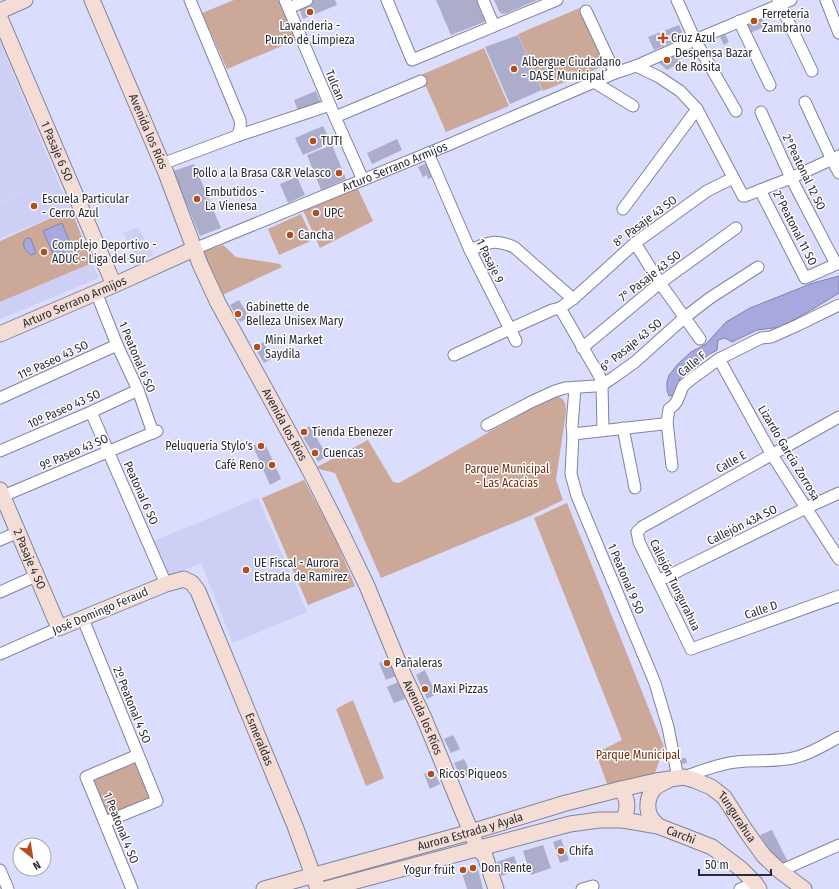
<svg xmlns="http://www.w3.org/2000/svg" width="839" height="889" viewBox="0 0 839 889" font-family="'Fira Sans Condensed',sans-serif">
<rect width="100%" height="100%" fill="#dbddfd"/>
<!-- built -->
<g fill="#cdcff4">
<polygon points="0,42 56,177 0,202"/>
<polygon points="56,177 70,209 0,239 0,203"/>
<polygon points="138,227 153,255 138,262 123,233"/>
<polygon points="92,263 99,278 0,319 0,302"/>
<polygon points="258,498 307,612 233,643 201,563 166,577 151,542"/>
</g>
<!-- green -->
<g fill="#cca899">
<polygon points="234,0 279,0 296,40 227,69 202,13"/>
<polygon points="582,7 606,65 543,91 518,34"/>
<polygon points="484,48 509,106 446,132 421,75"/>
<polygon points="356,185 373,221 320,248 302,208"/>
<polygon points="71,209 92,263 0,302 0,241"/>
<polygon points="301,214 313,240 279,255 268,229"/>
<polygon points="223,245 236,257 280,264 282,267 220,296 199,253"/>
<path d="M553 396C564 396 566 402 566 412L556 480 563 500 530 516 381 578 335 473 315 468 368 440 393 482 399 483Z"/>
<polygon points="304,480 336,540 355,586 308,605 262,498"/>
<polygon points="567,503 664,747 655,773 608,787 596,753 622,740 534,518"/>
<polygon points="353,700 384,778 366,786 336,709"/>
<polygon points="136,759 152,798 107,817 91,779"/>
</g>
<!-- water -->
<g fill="#a7a8de" stroke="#8282ac">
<polygon points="62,223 76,257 58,265 43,231"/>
<path d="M27 238H29L31 239 36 253 31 255C25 252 20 242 27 238Z"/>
<polygon points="839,276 839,293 813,309 781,327 757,330 732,342 725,338 718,340 717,350 708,355 680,378 675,395 669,396 667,390 667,382 669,375 678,364 691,352 706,344 726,322 750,308 813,283"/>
</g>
<!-- building -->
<g fill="#abadca">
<polygon points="310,0 335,0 337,5 303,19 298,5"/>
<polygon points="436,0 478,0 484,15 485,19 484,22 451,35"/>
<polygon points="494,0 537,0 507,13 502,14 499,11"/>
<polygon points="761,15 766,26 750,33 745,23"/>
<polygon points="679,25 682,32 680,37 677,40 654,50 648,37"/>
<polygon points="725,34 729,42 724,45 720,37"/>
<polygon points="518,35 542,90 510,104 485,47"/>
<polygon points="675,52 681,62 667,70 658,62"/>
<polygon points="316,91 322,106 299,114 294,100"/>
<polygon points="323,126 331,143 303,155 295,138"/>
<polygon points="397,139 402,150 372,164 367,153"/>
<polygon points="332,145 346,179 321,190 307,155"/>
<polygon points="429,162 435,176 428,179 427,175 423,177 418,167"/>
<polygon points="194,164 221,228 200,236 173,171"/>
<polygon points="297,177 305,195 288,203 280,184"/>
<polygon points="319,207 323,216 314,220 310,211"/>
<polygon points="239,300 249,317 240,322 230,305"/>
<polygon points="263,342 273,358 264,363 255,348"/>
<polygon points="310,426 327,456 318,462 300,432"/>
<polygon points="264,441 281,479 270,485 253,446"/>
<polygon points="389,659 396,676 386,680 379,663"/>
<polygon points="425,670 436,694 427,699 416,675"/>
<polygon points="398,682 405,699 394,703 387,687"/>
<polygon points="453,735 460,749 451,753 444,739"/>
<polygon points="681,758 686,758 687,763 682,764"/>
<polygon points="464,759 471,773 461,778 454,763"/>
<polygon points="433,770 440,784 430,789 424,774"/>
<polygon points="772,830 790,866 788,867 776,858 770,851 760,835"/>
<polygon points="561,839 569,860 560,863 553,842"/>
<polygon points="543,845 551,868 531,875 523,851"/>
<polygon points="514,856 519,870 501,876 497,862"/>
<polygon points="477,865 483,889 467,889 461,870"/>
</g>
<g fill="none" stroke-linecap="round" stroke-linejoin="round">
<!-- street casing -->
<g stroke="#81839f" stroke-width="13">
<g id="street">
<path d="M190 0 240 120C241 127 240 130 237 136"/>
<polyline points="285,0 335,117 363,180"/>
<polyline points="387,0 412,60 557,0"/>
<polyline points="483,0 494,26"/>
<polyline points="677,0 695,40 736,111"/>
<polyline points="778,0 812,71"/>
<polyline points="826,0 839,33"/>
<polyline points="289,8 307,0"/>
<polyline points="586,11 615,73"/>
<polyline points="739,21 770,85"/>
<polyline points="636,66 659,77 680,91 697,109 743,196 745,196 791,178 839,156"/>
<polyline points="594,82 633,106"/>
<polyline points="805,102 832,160 839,173"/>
<polyline points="761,112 791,178 836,264"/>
<polyline points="335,117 421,81"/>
<polyline points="428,153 470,250 510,329 552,310 560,308 573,299 591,283 635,243 707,191 733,178"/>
<polyline points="162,164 237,136 330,105"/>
<polyline points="760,190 805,278 839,263"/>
<polyline points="623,209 697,109"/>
<polyline points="635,243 660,283 700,339"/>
<path id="s1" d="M194 249 448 145 615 73 636 66 695 40 791 0"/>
<path d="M470 250C489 242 494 239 514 247L573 299"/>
<polyline points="96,292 117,345 138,390 153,433"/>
<polyline points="560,308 600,377 602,385 603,430"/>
<polyline points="582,348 660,283 736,228"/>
<polyline points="454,355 510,329 516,341"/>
<polyline points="719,359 772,455 839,559"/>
<polyline points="575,388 572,426 573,434 571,474 577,496 655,683 668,727 678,778"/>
<polyline points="0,398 117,345"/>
<polyline points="91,412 166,584"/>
<polyline points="839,417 642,527 637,532 639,542 691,649 839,596"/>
<polyline points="487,425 531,402 555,391 565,388 595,386 602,385 614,377 635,362 684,318 710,298 758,267"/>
<polyline points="623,428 635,488"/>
<polyline points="573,434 663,424 667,422"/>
<polyline points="0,451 91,412 138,390"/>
<polyline points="672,466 667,422 669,409 674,405 677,401 683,386 690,380 719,359 761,338 771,337 798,325 839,305"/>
<polyline points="3,496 157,431"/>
<polyline points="0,540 18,532"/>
<polyline points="658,581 806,508 839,493"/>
<polyline points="0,592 36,576"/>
<polyline points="83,619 157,801 105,822"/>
<polyline points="0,654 59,628"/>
<path d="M684 777C701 771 718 764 736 762 757 759 777 763 797 757 812 753 826 744 839 737"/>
<polyline points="0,870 8,889"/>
<polyline points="780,871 839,845"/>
<polyline points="132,889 86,777 138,755"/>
<polyline points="582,889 593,886"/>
<polyline points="740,889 755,883"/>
</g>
</g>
<!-- secondary casing -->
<g stroke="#81839f" stroke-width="17">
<g id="secondary">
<path id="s2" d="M92 0 166 173 200 264 218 303 309 469 341 532 367 586 404 676 424 718 478 849 485 856 496 889"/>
<polyline points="0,11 25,0"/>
<path id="s3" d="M0 18 114 285"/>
<path id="s4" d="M0 334 114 285 194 249"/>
<path id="s5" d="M0 490 59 628 166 584 184 579 192 583 198 591 295 826 318 889"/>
<path d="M621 789C628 800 629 807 623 820"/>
<path d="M658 826C656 823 653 821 651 818 646 810 647 796 654 789 657 785 663 783 667 781"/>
<path id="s6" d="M264 889 471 832 566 803 621 789 656 781 684 777 694 780 711 787 724 797 746 831 764 856 780 871 804 889"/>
<path id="s7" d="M326 889 570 824 599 820H623L658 826 712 847 741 869 755 883 759 889"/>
</g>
</g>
<!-- street -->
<use href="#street" stroke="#fff" stroke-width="11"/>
<!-- secondary -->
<use href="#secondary" stroke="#f3ddd4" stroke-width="15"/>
</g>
<!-- markers -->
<g fill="#b24d1d" stroke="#fff" stroke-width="1.5">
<circle cx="310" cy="12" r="4"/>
<circle cx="754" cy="21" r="4"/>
<path d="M661 32h4v4h4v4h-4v4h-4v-4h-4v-4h4z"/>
<circle cx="667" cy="60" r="4"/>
<circle cx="514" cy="69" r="4"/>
<circle cx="313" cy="141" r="4"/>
<circle cx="339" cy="173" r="4"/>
<circle cx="197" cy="199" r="4"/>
<circle cx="34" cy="206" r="4"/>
<circle cx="316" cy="213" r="4"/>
<circle cx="290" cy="235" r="4"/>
<circle cx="44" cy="252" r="4"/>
<circle cx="238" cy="314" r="4"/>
<circle cx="257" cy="347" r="4"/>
<circle cx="304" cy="432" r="4"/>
<circle cx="261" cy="446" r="4"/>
<circle cx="315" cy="453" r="4"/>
<circle cx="272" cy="465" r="4"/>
<circle cx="246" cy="570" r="4"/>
<circle cx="387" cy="663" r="4"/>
<circle cx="425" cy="689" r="4"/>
<circle cx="431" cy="774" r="4"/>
<circle cx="561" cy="851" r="4"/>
<circle cx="473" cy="868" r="4"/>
<circle cx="463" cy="870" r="4"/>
</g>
<g text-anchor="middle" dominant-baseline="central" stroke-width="3" stroke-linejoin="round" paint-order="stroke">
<!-- poi labels -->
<g font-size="12" fill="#2b2b37" stroke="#fff" text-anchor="start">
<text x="762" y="14">Ferretería<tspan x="762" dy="14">Zambrano</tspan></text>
<text x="310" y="26" text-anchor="middle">Lavanderia -<tspan x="310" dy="14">Punto de Limpieza</tspan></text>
<text x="671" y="38">Cruz Azul</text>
<text x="675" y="53">Despensa Bazar<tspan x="675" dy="14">de Rosita</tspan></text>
<text x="522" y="62">Albergue Ciudadano<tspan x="522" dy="14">- DASE Municipal</tspan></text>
<text x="321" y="141">TUTI</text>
<text x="331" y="173" text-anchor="end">Pollo a la Brasa C&amp;R Velasco</text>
<text x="205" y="192">Embutidos -<tspan x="205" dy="14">La Vienesa</tspan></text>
<text x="42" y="199">Escuela Particular<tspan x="42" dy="14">- Cerro Azul</tspan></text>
<text x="324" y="213">UPC</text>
<text x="298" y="235">Cancha</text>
<text x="52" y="245">Complejo Deportivo -<tspan x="52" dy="14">ADUC - Liga del Sur</tspan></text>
<text x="246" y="307">Gabinette de<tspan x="246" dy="14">Belleza Unisex Mary</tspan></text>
<text x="265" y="340">Mini Market<tspan x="265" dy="14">Saydila</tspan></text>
<text x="312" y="432">Tienda Ebenezer</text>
<text x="253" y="446" text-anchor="end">Peluquería Stylo's</text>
<text x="323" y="453">Cuencas</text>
<text x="264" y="465" text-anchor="end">Café Reno</text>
<text x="254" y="563">UE Fiscal - Aurora<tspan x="254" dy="14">Estrada de Ramirez</tspan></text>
<text x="395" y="663">Pañaleras</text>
<text x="433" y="689">Maxi Pizzas</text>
<text x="439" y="774">Ricos Piqueos</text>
<text x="569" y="851">Chifa</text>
<text x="481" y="868">Don Rente</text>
<text x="455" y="870" text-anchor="end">Yogur fruit</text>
</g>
<!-- street labels -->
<g font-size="12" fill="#2b2b37" stroke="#fff">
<text transform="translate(335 85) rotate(67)">Tulcan</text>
<text stroke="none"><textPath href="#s2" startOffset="143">Avenida los Ríos</textPath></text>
<text stroke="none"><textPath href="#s3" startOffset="145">1 Pasaje 6 SO</textPath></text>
<text stroke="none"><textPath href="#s1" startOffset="217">Arturo Serrano Armijos</textPath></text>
<text transform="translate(804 172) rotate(64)">2°Peatonal 12 SO</text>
<text transform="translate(645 221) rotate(-37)">8° Pasaje 43 SO</text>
<text transform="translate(795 228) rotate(63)">2°Peatonal 11 SO</text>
<text transform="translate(490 261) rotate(64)">1 Pasaje 9</text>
<text transform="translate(650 276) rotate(-38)">7° Pasaje 43 SO</text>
<text stroke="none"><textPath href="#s4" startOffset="81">Arturo Serrano Armijos</textPath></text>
<text transform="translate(631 345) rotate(-39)">6° Pasaje 43 SO</text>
<text transform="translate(137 357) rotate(67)">1 Peatonal 6 SO</text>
<text transform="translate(53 360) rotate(-25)">11º Paseo 43 SO</text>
<text transform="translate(692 364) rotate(-39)">Calle F</text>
<text transform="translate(64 409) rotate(-24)">10º Paseo 43 SO</text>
<text stroke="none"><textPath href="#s2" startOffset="467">Avenida los Ríos</textPath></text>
<text transform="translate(74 452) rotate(-23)">9º Paseo 43 SO</text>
<text transform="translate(789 453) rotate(59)">Lizardo García Zorrosa</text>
<text transform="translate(731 462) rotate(-29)">Calle E</text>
<text transform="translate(141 493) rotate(66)">Peatonal 6 SO</text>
<text transform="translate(742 525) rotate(-26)">Callejón 43A SO</text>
<text stroke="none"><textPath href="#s5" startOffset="75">2 Pasaje 4 SO</textPath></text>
<text transform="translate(626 579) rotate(67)">1 Peatonal 9 SO</text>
<text transform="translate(675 585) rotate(64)">Callejón Tungurahua</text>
<text transform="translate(761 610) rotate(-19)">Calle D</text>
<text transform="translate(100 611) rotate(-23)">José Domingo Feraud</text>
<text transform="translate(132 705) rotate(68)">2º Peatonal 4 SO</text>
<text stroke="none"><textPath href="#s2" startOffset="791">Avenida los Ríos</textPath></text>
<text stroke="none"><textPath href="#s5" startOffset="464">Esmeraldas</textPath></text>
<text stroke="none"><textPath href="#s6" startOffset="504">Tungurahua</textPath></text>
<text transform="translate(121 828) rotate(68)">1 Peatonal 4 SO</text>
<text stroke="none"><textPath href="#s6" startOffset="214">Aurora Estrada y Ayala</textPath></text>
<text stroke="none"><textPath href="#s7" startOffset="366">Carchi</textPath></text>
</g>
<!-- park labels -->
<g font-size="12" fill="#732e0b" stroke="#fff">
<text x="507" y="469">Parque Municipal<tspan x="507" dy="14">- Las Acacias</tspan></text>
<text x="638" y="755">Parque Municipal</text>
</g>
</g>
<!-- north arrow -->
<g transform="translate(32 857) rotate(150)"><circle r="19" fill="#ffffff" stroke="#aaaaaf"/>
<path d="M0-3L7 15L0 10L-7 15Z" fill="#b24d1d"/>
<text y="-6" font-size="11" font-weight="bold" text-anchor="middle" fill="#2b2b37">N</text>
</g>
<!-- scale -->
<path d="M699 869v6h72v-6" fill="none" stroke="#2b2b37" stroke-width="2"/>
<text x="705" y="869" font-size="12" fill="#2b2b37" stroke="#ffffff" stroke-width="3" paint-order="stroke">50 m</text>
</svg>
